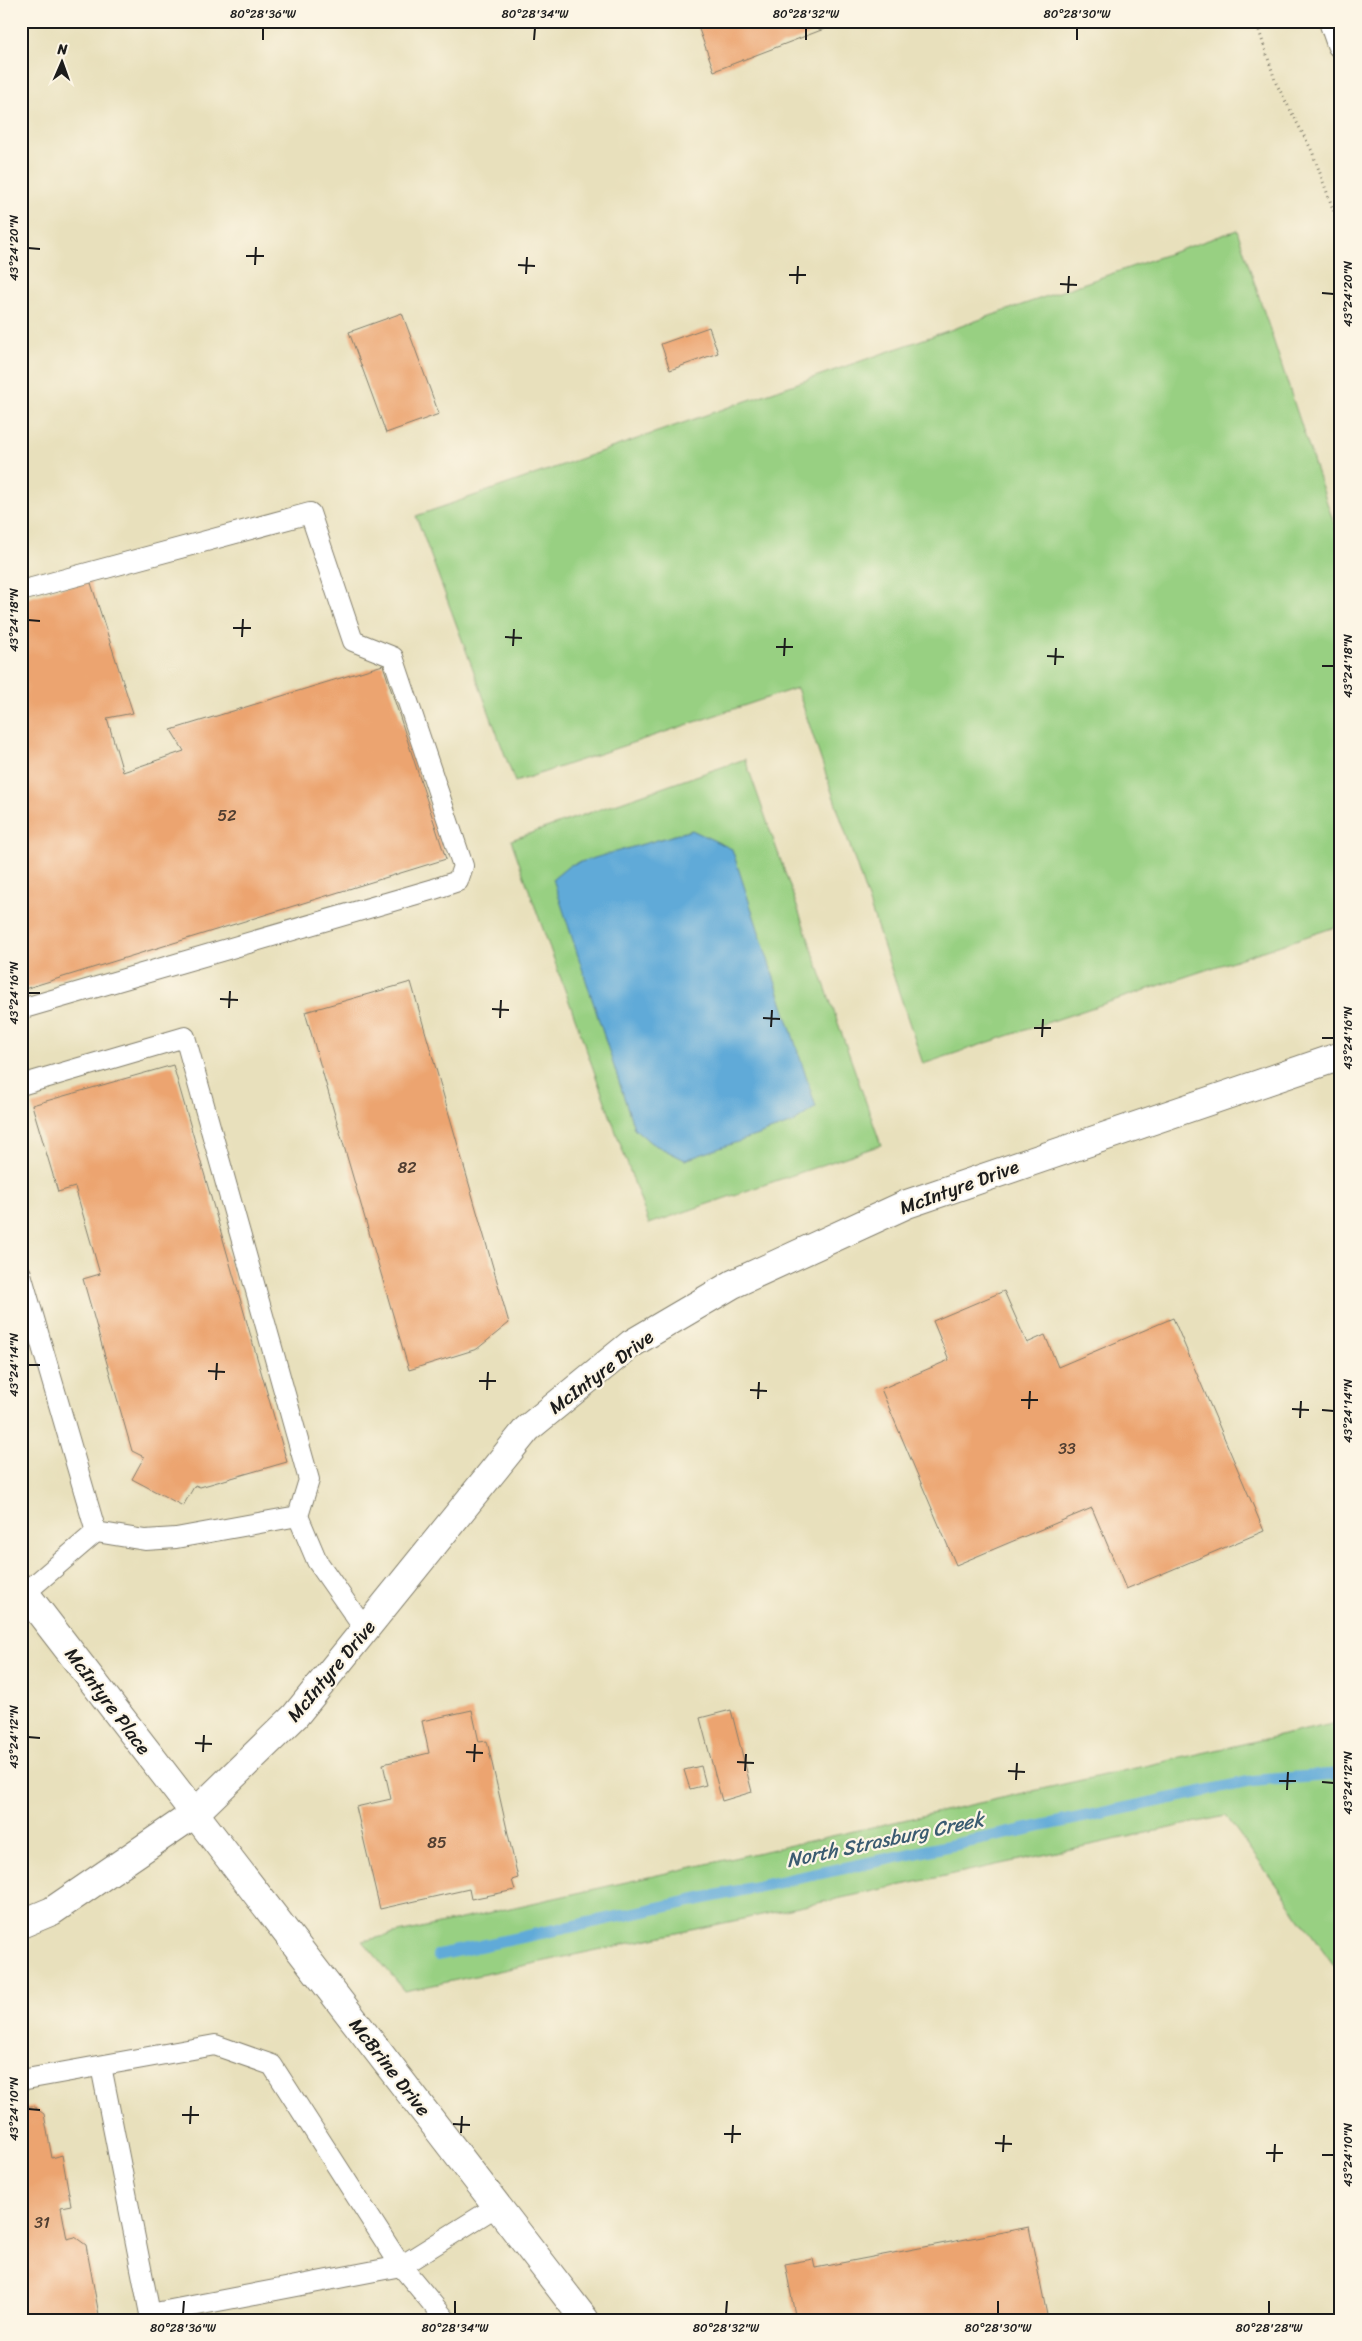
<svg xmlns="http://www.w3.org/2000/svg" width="1362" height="2341" viewBox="0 0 1362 2341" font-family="Sriracha,sans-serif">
<rect width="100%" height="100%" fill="#fcf5e5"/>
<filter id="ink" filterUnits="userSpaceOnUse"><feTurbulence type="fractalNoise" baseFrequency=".02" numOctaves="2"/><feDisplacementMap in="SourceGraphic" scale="10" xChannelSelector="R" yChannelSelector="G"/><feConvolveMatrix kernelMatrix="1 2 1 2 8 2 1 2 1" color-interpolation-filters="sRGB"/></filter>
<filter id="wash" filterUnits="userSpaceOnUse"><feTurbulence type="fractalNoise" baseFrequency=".0096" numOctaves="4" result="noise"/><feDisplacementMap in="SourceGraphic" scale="20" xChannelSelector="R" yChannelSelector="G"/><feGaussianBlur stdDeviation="1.12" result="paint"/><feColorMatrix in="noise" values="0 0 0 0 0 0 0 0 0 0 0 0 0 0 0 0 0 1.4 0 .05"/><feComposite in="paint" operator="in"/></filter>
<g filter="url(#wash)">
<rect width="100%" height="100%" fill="#e8e0bc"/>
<!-- green -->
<g fill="#98d082" stroke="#5a764f">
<polygon points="1237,230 1341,545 1341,925 923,1064 797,688 515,782 416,516"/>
<polygon points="745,759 881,1145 649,1224 511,840"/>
<polygon points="1341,1722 1341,1975 1226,1816 405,1991 363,1941"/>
</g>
<!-- water -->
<polygon fill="#60aad8" stroke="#3e637a" points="692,830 732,849 816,1107 793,1123 685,1160 651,1143 634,1128 553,879 570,865"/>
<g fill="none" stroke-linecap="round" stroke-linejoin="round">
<!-- stream -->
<polyline stroke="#60aad8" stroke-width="12" points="438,1955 1252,1781 1341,1774"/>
</g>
<g id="blocks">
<!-- building -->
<g fill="#eca470">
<polygon points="696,21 845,21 714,71"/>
<polygon points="402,313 439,414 386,433 349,332"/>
<polygon points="709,327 718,353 670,370 661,344"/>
<polygon points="90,580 133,713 107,718 123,772 184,751 171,730 383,665 446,859 21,990 21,600"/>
<polygon points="411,982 509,1323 477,1349 409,1370 305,1012"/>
<polygon points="173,1065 287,1462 200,1487 195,1485 183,1506 132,1479 144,1457 132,1451 83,1279 100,1274 75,1187 58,1192 32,1105"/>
<polygon points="1004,1291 1027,1343 1045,1335 1058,1367 1173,1318 1264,1531 1126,1589 1092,1508 956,1565 881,1389 949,1360 933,1321"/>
<polygon points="472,1710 479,1742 487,1741 518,1878 512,1880 515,1890 471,1899 469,1889 380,1909 356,1807 391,1799 383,1764 429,1753 422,1721"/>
<polygon points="731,1710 752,1792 722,1801 700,1718"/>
<polygon points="701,1766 706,1785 690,1789 684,1770"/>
<polygon points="33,2106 44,2114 52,2158 62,2155 71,2205 61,2207 67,2239 75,2237 86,2245 100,2320 21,2320 21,2108"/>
<polygon points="1029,2227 1048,2320 796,2320 785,2264 813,2259 815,2268"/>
</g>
</g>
</g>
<g filter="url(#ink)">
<use href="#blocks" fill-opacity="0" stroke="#827e6c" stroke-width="1"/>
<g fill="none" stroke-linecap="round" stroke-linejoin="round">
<!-- service casing -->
<g stroke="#827e6c" stroke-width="22">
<g id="service">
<polyline points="21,591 310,513 353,641 393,657 463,866 458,881 434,889 21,1009"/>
<polyline points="21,1085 185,1037 309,1480 298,1516 176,1538 145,1540 96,1532"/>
<polyline points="21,1274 96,1532 25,1593"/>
<polyline points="298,1516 317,1561 365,1630"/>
<polyline points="101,2066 150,2314 401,2266 497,2206"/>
<polyline points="21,2080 215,2045 272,2065 401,2266 446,2320"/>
</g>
</g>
<!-- minor casing -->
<g stroke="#827e6c" stroke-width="30">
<g id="minor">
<polyline points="21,1588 585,2320"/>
<polyline points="21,1924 52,1911 194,1814 295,1716 527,1429 631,1344 733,1284 907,1204 1341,1056"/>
</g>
</g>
<!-- tertiary casing -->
<g stroke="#827e6c" stroke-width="30">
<polyline id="tertiary" points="1333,21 1341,44"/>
</g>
<!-- path -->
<polyline stroke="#827e6c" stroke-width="3" stroke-dasharray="1 4" stroke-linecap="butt" points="1256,21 1276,83 1312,151 1341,231"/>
<!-- service -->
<use href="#service" stroke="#fff" stroke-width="20"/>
<!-- minor -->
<use href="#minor" stroke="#fff" stroke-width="28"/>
<!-- tertiary -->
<use href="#tertiary" stroke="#fff" stroke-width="28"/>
</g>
</g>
<!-- ticks -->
<path fill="none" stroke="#1c1c1c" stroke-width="2" d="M263 40V28M534 40 535 28M806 40V28M1077 40V28M28 248 40 249M246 256H264M255 265 256 247M518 265 535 266M526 274 527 257M789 275H806M797 284 798 266M1060 284 1077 285M1068 293 1069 276M1322 293 1334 294M28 620 40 621M233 628H251M242 637 243 619M505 637 522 638M513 646 514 629M776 647H793M784 656 785 638M1047 656 1064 657M1055 665 1056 648M1322 666H1334M28 993H40M220 999 238 1000M229 1008 230 991M492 1009 509 1010M500 1018 501 1000M763 1018 780 1019M771 1027 772 1010M1034 1028H1051M1042 1037 1043 1019M1322 1038H1334M28 1365H40M208 1371 225 1372M216 1380 217 1363M479 1381H496M487 1390 488 1372M750 1390 767 1391M758 1399 759 1382M1021 1400H1038M1029 1409 1030 1391M1292 1409 1309 1410M1322 1410 1334 1411M1300 1418 1301 1401M28 1737 40 1738M195 1743 212 1744M203 1752 204 1735M466 1752 483 1753M474 1762 475 1744M737 1762 754 1763M745 1771 746 1754M1008 1771 1025 1772M1016 1780 1017 1763M1279 1781H1296M1322 1782 1334 1783M1287 1790 1288 1772M28 2109 40 2110M182 2115H199M190 2124 191 2106M453 2124 470 2125M461 2133 462 2116M724 2134H741M732 2143 733 2125M995 2143 1012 2144M1003 2152 1004 2135M1266 2153H1283M1322 2155H1334M1274 2162 1275 2144M183 2314 184 2301M455 2314V2301M726 2314 727 2301M998 2314V2301M1269 2314V2301"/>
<g text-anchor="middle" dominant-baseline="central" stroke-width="4.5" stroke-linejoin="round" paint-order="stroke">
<!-- number labels -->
<g font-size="16" fill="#503e31">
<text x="227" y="815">52</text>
<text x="407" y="1167">82</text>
<text x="1067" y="1448">33</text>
<text x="437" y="1842">85</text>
<text x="42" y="2222">31</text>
</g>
<!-- street labels -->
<g font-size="19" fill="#1c1c1c" stroke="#fcf5e5">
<text transform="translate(959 1187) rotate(-20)">McIntyre Drive</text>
<text transform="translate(601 1372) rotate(-37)">McIntyre Drive</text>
<text transform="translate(331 1671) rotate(-50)">McIntyre Drive</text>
<text transform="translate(108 1701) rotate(53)">McIntyre Place</text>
<text transform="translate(390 2067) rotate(52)">McBrine Drive</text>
</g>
<!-- water labels -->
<g font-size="20" font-style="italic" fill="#3b5c71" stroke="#fcf5e5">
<text transform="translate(885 1840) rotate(-12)">North Strasburg Creek</text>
</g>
</g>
<!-- margin -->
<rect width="1362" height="2341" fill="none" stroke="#fcf5e5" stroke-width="55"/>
<!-- north arrow -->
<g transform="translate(62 62) rotate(2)" stroke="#fcf5e5" stroke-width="4" paint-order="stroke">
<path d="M0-4L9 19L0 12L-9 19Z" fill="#1c1c1c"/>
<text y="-8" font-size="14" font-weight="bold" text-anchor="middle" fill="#1c1c1c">N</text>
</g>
<rect x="28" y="28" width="1306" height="2286" fill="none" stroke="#1c1c1c" stroke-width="2"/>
<g font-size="12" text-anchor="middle" fill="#1c1c1c">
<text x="263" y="18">80°28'36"W</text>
<text x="535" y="18">80°28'34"W</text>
<text x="806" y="18">80°28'32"W</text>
<text x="1077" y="18">80°28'30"W</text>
<text transform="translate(14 248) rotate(-90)" y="4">43°24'20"N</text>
<text transform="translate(1348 294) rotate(-90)" y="4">43°24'20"N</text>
<text transform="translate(14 620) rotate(-90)" y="4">43°24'18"N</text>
<text transform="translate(1348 666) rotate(-90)" y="4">43°24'18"N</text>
<text transform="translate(14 993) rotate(-90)" y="4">43°24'16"N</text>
<text transform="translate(1348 1038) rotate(-90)" y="4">43°24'16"N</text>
<text transform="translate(14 1365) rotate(-90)" y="4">43°24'14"N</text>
<text transform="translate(1348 1411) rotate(-90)" y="4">43°24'14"N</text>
<text transform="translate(14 1737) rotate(-90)" y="4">43°24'12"N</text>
<text transform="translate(1348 1783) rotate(-90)" y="4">43°24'12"N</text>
<text transform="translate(14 2109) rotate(-90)" y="4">43°24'10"N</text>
<text transform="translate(1348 2155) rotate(-90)" y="4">43°24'10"N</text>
<text x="183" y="2332">80°28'36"W</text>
<text x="455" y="2332">80°28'34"W</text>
<text x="726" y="2332">80°28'32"W</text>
<text x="998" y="2332">80°28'30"W</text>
<text x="1269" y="2332">80°28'28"W</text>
</g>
</svg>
